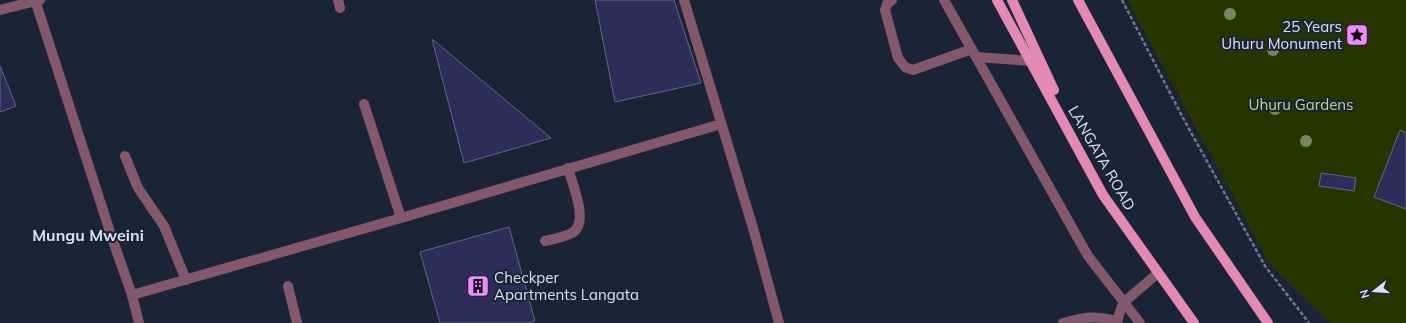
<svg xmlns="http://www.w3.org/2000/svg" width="1406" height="323" viewBox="0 0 1406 323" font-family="Mulish,sans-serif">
<rect width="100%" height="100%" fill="#1b2337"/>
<!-- green -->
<polygon fill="#283400" points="1127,0 1406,0 1406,323 1330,323 1269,263"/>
<!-- building -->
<g fill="#2e2d5a" stroke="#64667f">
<polygon points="595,0 674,0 701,83 615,102"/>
<polygon points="432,39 551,138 464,163"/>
<polygon points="0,66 16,106 0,112"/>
<polygon points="1400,130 1406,133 1406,209 1374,197"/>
<polygon points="1321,173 1356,178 1354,191 1319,186"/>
<polygon points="509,227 535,321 529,323 440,323 420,252"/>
</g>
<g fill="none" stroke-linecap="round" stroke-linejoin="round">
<!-- path -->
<polyline stroke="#717889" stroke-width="2.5" stroke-dasharray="4 2" stroke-linecap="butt" points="1122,0 1183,118 1265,266 1309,323"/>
<!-- minor -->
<g stroke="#83586a" stroke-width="10">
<polyline points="35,0 112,238 132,295 139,323"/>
<polyline points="338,0 340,8"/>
<polyline points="684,0 753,228 779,323"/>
<polyline points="892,0 887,4 885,10 898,58 905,67 913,70 972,49"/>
<polyline points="944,0 1088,256 1140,323"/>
<polyline points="0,10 40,0"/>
<polyline points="976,57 1030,61"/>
<polyline points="364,104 401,218"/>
<polyline points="125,156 138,188 164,226 186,280"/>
<path d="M545 241C554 239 564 237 572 233 590 223 572 184 568 168"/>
<polyline points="288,286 297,323"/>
<polyline points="132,295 401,218 721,124"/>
<path d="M1063 323C1085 317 1095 315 1117 321"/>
<polyline points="1117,323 1119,315 1123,303 1158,273"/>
</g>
<!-- major -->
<g stroke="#e38ab2" stroke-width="10">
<polyline points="997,0 1103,195 1194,323"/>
<polyline points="1012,0 1054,90"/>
<polyline points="1078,0 1195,217 1268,323"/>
</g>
</g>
<!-- trees -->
<g fill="#758662">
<circle cx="1230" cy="14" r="6"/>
<circle cx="1273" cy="50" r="6"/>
<circle cx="1275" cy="109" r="6"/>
<circle cx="1306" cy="141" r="6"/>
</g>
<!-- icons -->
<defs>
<g id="sight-square" transform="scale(1.15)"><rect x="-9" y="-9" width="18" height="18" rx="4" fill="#ec8cfa" stroke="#1b2337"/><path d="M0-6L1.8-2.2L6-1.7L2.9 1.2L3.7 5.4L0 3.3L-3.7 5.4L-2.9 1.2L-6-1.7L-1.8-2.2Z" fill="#111"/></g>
<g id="building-square" transform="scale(1.15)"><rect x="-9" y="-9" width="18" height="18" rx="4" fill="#ec8cfa" stroke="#1b2337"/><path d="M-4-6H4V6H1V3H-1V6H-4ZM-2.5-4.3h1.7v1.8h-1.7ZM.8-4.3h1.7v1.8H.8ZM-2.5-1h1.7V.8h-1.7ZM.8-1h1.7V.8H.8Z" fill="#111"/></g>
</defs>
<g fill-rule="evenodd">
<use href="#sight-square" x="1357" y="35"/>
<use href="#building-square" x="478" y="286"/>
</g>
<g text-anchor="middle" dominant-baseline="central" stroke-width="4" stroke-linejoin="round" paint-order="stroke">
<!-- poi labels -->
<g font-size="15" fill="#dae0ed" stroke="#1b2337" text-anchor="end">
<text x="1342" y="26">25 Years<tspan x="1342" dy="17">Uhuru Monument</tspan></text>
<text x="494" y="277" text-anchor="start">Checkper<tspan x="494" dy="17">Apartments Langata</tspan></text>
</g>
<!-- park labels -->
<g font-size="15" fill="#bed786" stroke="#1b2337">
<text x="1301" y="104">Uhuru Gardens</text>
</g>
<!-- street labels -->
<g font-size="15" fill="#dae0ed" stroke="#1b2337">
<text transform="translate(1102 158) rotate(60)">LANGATA ROAD</text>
</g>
<!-- neighbourhood labels -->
<g font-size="16" font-weight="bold" fill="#dae0ed" stroke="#1b2337">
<text x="88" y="235">Mungu Mweini</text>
</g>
</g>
<!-- north arrow -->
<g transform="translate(1374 291) rotate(253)" stroke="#1b2337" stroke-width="3" paint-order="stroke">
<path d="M0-3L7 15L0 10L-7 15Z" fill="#dae0ed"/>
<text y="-6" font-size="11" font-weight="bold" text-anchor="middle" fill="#dae0ed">N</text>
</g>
</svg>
